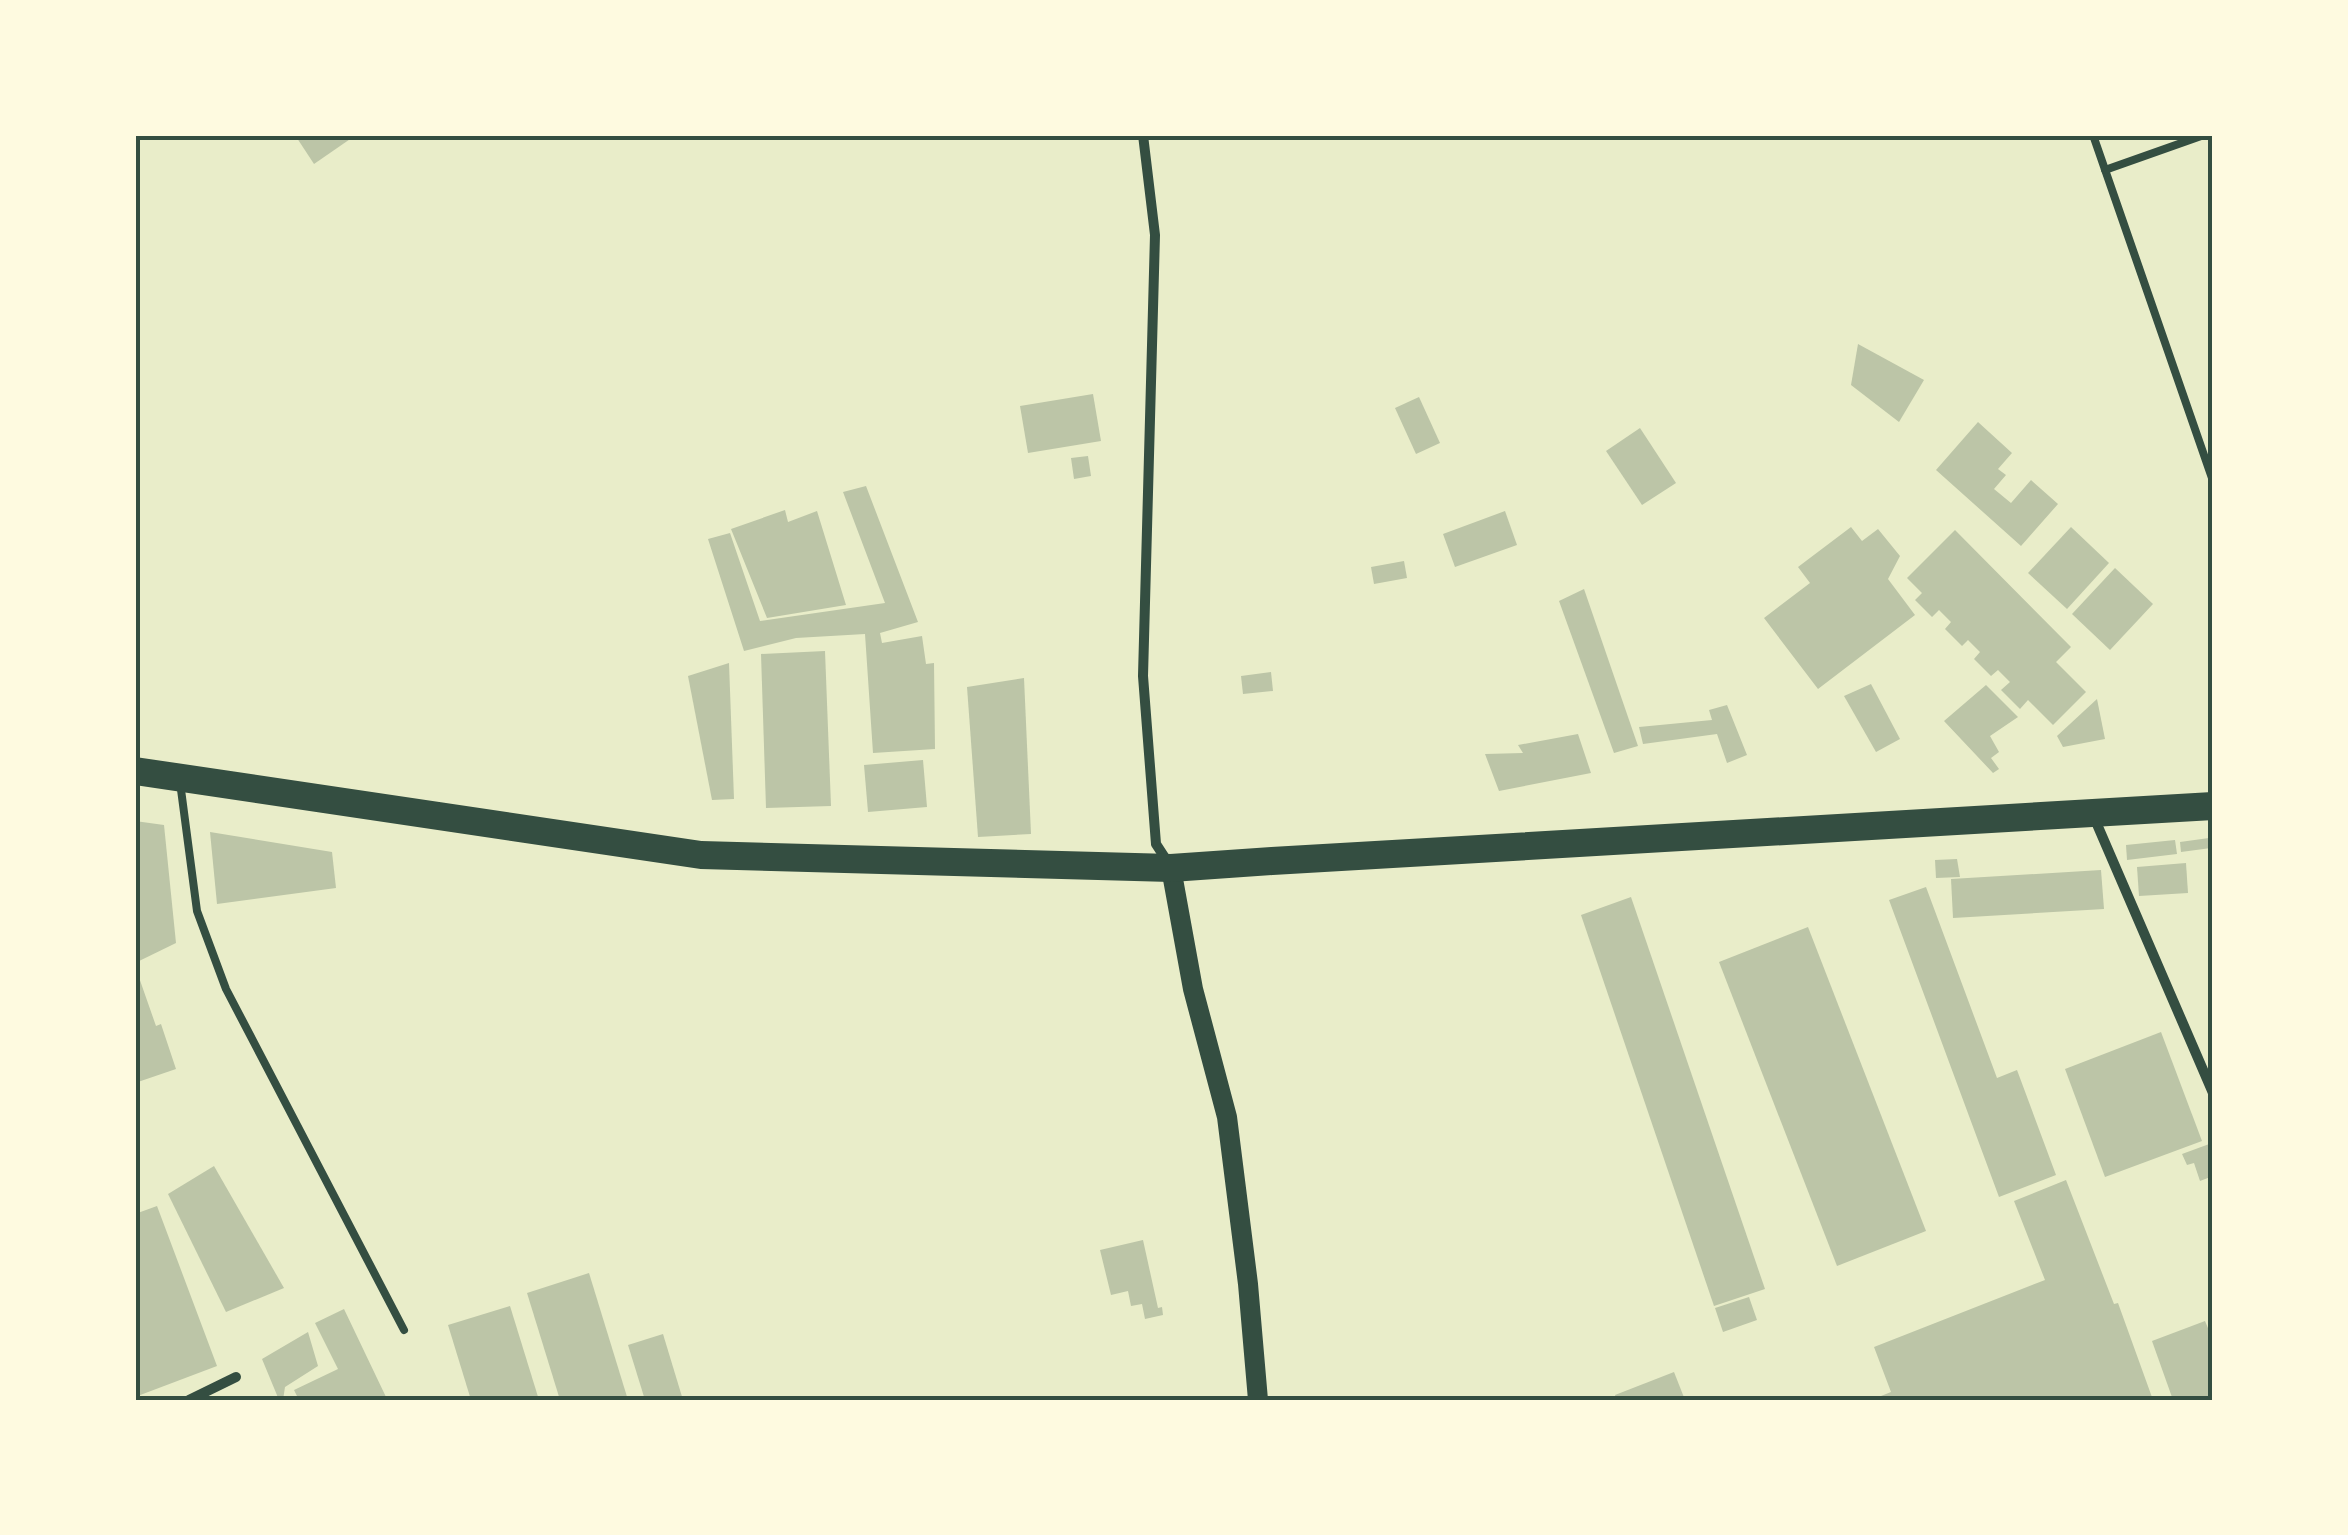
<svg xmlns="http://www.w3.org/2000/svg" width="2348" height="1535" viewBox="0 0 2348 1535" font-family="Ubuntu,sans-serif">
<rect width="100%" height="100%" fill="#e9edc9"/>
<!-- building -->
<g fill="#bcc5a7">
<polygon points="295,135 356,135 314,164"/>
<polygon points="1858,344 1924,380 1899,422 1851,385"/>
<polygon points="1093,394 1101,441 1028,453 1020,406"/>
<polygon points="1419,397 1440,443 1416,454 1395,408"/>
<polygon points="1978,422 2012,453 1998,469 2006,475 1994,489 2011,503 2031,480 2058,504 2021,546 1936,470"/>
<polygon points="1640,428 1676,483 1642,505 1606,451"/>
<polygon points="1088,456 1091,476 1074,479 1071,458"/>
<polygon points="866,486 918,622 880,633 882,643 922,636 926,664 934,663 935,749 873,753 865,634 796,638 744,651 708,539 730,533 760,621 885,603 843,492"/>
<polygon points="785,510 788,522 817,511 846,605 767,618 731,529"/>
<polygon points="1505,511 1517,545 1455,567 1443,534"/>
<polygon points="1851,527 1862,541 1878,529 1900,556 1888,579 1915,615 1818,689 1764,618 1810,583 1798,567"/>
<polygon points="2071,527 2109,563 2067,609 2028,573"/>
<polygon points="1955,530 2071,647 2056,662 2086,692 2053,725 2028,700 2020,709 2001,690 2010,682 1998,670 1991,676 1974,659 1980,652 1968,640 1962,646 1945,629 1951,622 1939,610 1932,617 1915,600 1922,593 1907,578"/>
<polygon points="1404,561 1407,578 1374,584 1371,567"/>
<polygon points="2115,568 2153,604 2110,650 2072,614"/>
<polygon points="1584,589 1638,746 1614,753 1559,601"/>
<polygon points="825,651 831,806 766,808 761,654"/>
<polygon points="729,663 734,799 712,800 688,676"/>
<polygon points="1271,672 1273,691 1243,694 1241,676"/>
<polygon points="1024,678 1031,834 978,837 967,687"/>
<polygon points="1871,684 1900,739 1876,752 1844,696"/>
<polygon points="1986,685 2018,717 1990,736 1999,752 1991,758 1999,769 1993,773 1944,721"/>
<polygon points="2097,699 2105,739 2063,747 2057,736"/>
<polygon points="1727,705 1747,755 1727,763 1717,734 1643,744 1639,727 1712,720 1709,710"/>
<polygon points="1578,734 1591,773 1499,791 1485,754 1523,753 1518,745"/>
<polygon points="923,760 927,807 868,812 864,765"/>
<polygon points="135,821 164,825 176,943 135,963"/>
<polygon points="210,832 332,852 336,888 217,904"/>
<polygon points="2209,838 2211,848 2181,852 2180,842"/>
<polygon points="2175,840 2177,854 2127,860 2126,845"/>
<polygon points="1957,859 1960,877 1936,878 1935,860"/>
<polygon points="2186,863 2188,893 2139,896 2137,867"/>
<polygon points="2101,870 2104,909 1953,918 1951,879"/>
<polygon points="1926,887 1997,1078 2017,1070 2056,1175 1999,1197 1889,900"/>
<polygon points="1631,897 1765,1289 1714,1306 1581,915"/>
<polygon points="1808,927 1926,1231 1837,1266 1719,962"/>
<polygon points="135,966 156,1026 161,1024 176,1069 135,1083"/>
<polygon points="2161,1032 2202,1141 2105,1177 2065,1069"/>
<polygon points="2212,1143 2213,1176 2200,1181 2194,1163 2187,1165 2182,1154"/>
<polygon points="214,1166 284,1288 226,1312 168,1194"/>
<polygon points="2066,1180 2114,1304 2118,1303 2153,1400 1871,1400 1891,1392 1874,1347 2045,1280 2014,1201"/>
<polygon points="157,1206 217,1366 135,1397 135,1214"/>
<polygon points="1143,1240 1158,1308 1162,1307 1163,1315 1145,1319 1142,1304 1131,1306 1128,1291 1111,1295 1100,1250"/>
<polygon points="589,1273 628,1400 560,1400 527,1293"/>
<polygon points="1749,1297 1757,1320 1723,1332 1715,1308"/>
<polygon points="510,1306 539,1400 471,1400 448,1325"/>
<polygon points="344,1309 386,1397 381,1400 299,1400 294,1390 338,1369 315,1323"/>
<polygon points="2205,1321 2213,1340 2213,1399 2173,1400 2152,1341"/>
<polygon points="308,1332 318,1366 285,1387 283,1400 279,1400 262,1359"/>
<polygon points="663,1334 683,1400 645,1400 628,1345"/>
<polygon points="1674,1372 1685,1400 1617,1400 1615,1395"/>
</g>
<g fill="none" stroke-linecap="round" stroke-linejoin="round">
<!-- service -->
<g stroke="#344e41" stroke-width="8">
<polyline points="2093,135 2213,481"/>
<polyline points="2105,170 2204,135"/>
<polyline points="180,782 197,911 226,989 404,1330"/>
</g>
<!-- minor -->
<g stroke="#344e41" stroke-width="10">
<polyline points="1143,135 1155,235 1143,676 1156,844 1169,864"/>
<polyline points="2093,815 2213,1093"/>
<polyline points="189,1400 236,1377"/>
</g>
<!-- secondary -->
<polyline stroke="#344e41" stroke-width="20" points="1171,868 1193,989 1227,1117 1248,1284 1258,1400"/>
<!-- trunk -->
<polyline stroke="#344e41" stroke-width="28" points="135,771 701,855 1171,868 1272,861 2213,806"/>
</g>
<!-- border -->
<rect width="2348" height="1535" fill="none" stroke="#fefae0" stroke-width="275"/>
<rect x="138" y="138" width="2072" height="1260" fill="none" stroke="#344e41" stroke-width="4"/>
</svg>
